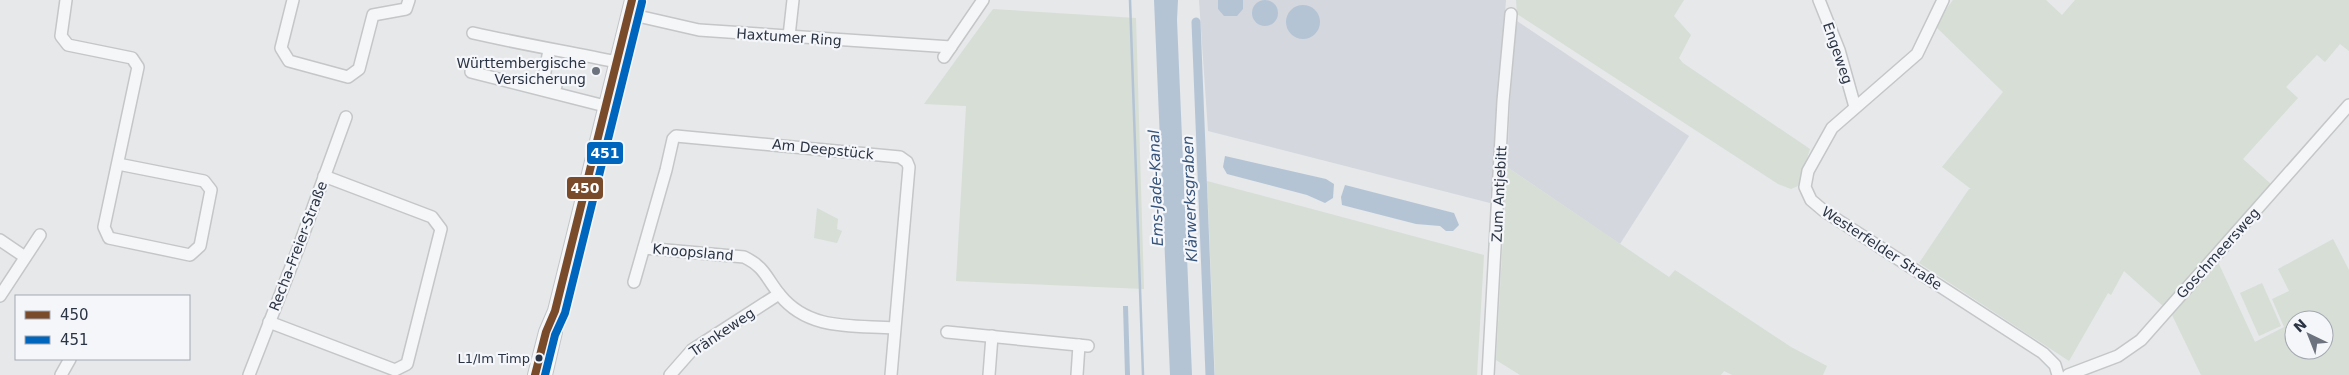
<svg xmlns="http://www.w3.org/2000/svg" width="2349" height="375" viewBox="0 0 2349 375" font-family="'DejaVu Sans',sans-serif">
<rect width="100%" height="100%" fill="#e6e8ea"/>
<!-- built -->
<g fill="#d4d7dd">
<polygon points="1199,0 1506,0 1490,203 1208,131"/>
<polygon points="1514,19 1689,136 1620,244 1507,167"/>
</g>
<!-- green -->
<g fill="#d6ded6" fill-rule="evenodd">
<polygon points="1516,0 1684,0 1674,16 1691,35 1679,58 1683,63 1810,149 1798,186 1791,189 1778,184 1517,14"/>
<polygon points="1953,0 2046,0 2062,15 2075,0 2349,0 2349,51 2340,44 2325,62 2317,55 2286,87 2298,98 2243,159 2271,184 2164,307 2124,271 2111,295 2108,293 2069,361 1919,263 1969,189 1971,189 1942,167 2003,92 1934,25"/>
<polygon points="993,9 1136,18 1144,289 956,281 966,106 924,104"/>
<polygon points="1507,167 1669,277 1675,270 1791,347 1827,366 1823,375 1732,375 1724,371 1721,375 1520,375 1496,360"/>
<polygon points="1207,181 1484,255 1477,375 1215,375"/>
<polygon points="817,208 838,219 837,229 842,231 837,243 814,238"/>
<path d="M2333 239 2349 270V375H2201L2172 315 2218 262 2255 342 2284 327 2272 299 2289 291 2278 269ZM2294 320H2324V350H2294Z"/>
<polygon points="2262,283 2281,326 2259,336 2240,293"/>
</g>
<!-- water -->
<g fill="#b4c4d5">
<circle cx="1265" cy="13" r="13"/>
<polygon points="1154,0 1178,0 1177,20 1192,375 1170,375"/>
<polygon points="1218,0 1243,0 1243,9 1237,16 1224,16 1218,9"/>
<circle cx="1303" cy="22" r="17"/>
<polygon points="1225,156 1326,179 1334,184 1333,198 1325,203 1307,195 1227,174 1223,167"/>
<polygon points="1345,185 1454,213 1459,225 1453,231 1446,231 1440,226 1416,224 1342,205 1341,197"/>
<polygon points="1123,306 1128,306 1130,375 1125,375"/>
</g>
<g fill="none" stroke-linecap="round" stroke-linejoin="round">
<!-- stream -->
<polyline stroke="#b4c4d5" stroke-width="2.5" points="1130,0 1143,375"/>
<!-- canal -->
<polyline stroke="#b4c4d5" stroke-width="9" points="1196,22 1210,375"/>
<!-- minor casing -->
<g stroke="#c4c6c8" stroke-width="14">
<g id="minor">
<polyline points="66,0 61,36 68,45 132,58 138,67 104,227 109,238 190,255 200,246 211,190 204,181 118,164"/>
<polyline points="293,0 281,48 289,61 348,77 359,69 373,15 406,9 409,0"/>
<polyline points="1819,0 1839,50 1855,107"/>
<polyline points="1943,0 1917,54 1832,128 1808,171 1805,187 1811,200 1824,211 2043,353 2055,365 2058,375"/>
<polyline points="629,14 699,30 951,47"/>
<path d="M473 33C521 44 569 52 617 62"/>
<polyline points="789,36 793,0"/>
<polyline points="549,50 543,83 556,86"/>
<polyline points="944,57 983,0"/>
<polyline points="471,72 605,106"/>
<polyline points="0,240 25,257"/>
<path d="M644 248 744 257C765 267 766 278 780 295 809 331 853 325 894 328"/>
<polyline points="634,282 666,170 673,139 676,136 900,157 907,162 909,167 891,375"/>
<polyline points="0,296 40,235"/>
<polyline points="269,322 395,370 407,364 441,229 432,217 324,176"/>
<polyline points="947,332 1088,346"/>
<polyline points="61,375 70,359"/>
<polyline points="249,375 298,249 346,117"/>
<polyline points="670,375 692,350 779,294"/>
<polyline points="989,375 992,336"/>
<polyline points="1077,375 1079,345"/>
<polyline points="1488,375 1503,101 1511,14"/>
<polyline points="2068,375 2118,356 2141,340 2349,105"/>
</g>
</g>
<!-- major casing -->
<g stroke="#c2c5c8" stroke-width="16">
<g id="major">
<polyline points="535,375 546,332 555,311 632,0"/>
<polyline points="545,375 555,332"/>
</g>
</g>
<!-- minor -->
<use href="#minor" stroke="#f5f6f7" stroke-width="11"/>
<!-- major -->
<use href="#major" stroke="#f8f8f8" stroke-width="14"/>
<!-- bus-1 casing -->
<g stroke="#f4f6f9" stroke-width="11">
<polyline id="bus-1" points="535,375 546,332 555,311 632,0"/>
</g>
<!-- bus-2 casing -->
<g stroke="#f4f6f9" stroke-width="11">
<polyline id="bus-2" points="545,375 555,335 565,313 642,2"/>
</g>
<!-- bus-1 -->
<use href="#bus-1" stroke="#7a4b2a" stroke-width="8"/>
<!-- bus-2 -->
<use href="#bus-2" stroke="#0065bd" stroke-width="8"/>
</g>
<!-- markers -->
<circle fill="#6c737f" stroke="#f4f6f9" stroke-width="2" cx="596" cy="71" r="5"/>
<circle fill="#2b3445" stroke="#f4f6f9" stroke-width="2" cx="539" cy="358" r="4.5"/>
<g text-anchor="middle" dominant-baseline="central" stroke-width="4.5" stroke-linejoin="round" paint-order="stroke">
<!-- bus labels -->
<g font-size="13" fill="#2b3445" stroke="#f4f6f9" text-anchor="end">
<text x="530" y="358">L1/Im Timp</text>
</g>
<!-- street labels -->
<g font-size="14" fill="#2b3445" stroke="#f4f6f9">
<text transform="translate(789 37) rotate(4)">Haxtumer Ring</text>
<text transform="translate(1838 53) rotate(71)">Engeweg</text>
<text transform="translate(823 149) rotate(6)">Am Deepstück</text>
<text transform="translate(1499 194) rotate(-87)">Zum Antjebitt</text>
<text transform="translate(298 246) rotate(-69)">Recha-Freier-Straße</text>
<text transform="translate(1882 248) rotate(33)">Westerfelder Straße</text>
<text transform="translate(693 252) rotate(5)">Knoopsland</text>
<text transform="translate(2218 253) rotate(-48)">Goschmeersweg</text>
<text transform="translate(722 332) rotate(-34)">Tränkeweg</text>
</g>
<!-- poi labels -->
<g font-size="14" fill="#2b3445" stroke="#f4f6f9" text-anchor="end">
<text x="586" y="63">Württembergische<tspan x="586" dy="16">Versicherung</tspan></text>
</g>
<!-- water labels -->
<g font-size="15" font-style="italic" fill="#34527a" stroke="#f4f6f9">
<text transform="translate(1156 188) rotate(-92)">Ems-Jade-Kanal</text>
<text transform="translate(1190 199) rotate(-92)">Klärwerksgraben</text>
</g>
</g>
<g stroke="#f4f6f9" stroke-width="2">
<rect x="586" y="141" width="38" height="24" rx="5" fill="#0065bd"/>
<rect x="566" y="176" width="38" height="24" rx="5" fill="#7a4b2a"/>
</g>
<g font-size="14" text-anchor="middle" font-weight="bold" fill="#fff">
<text x="605" y="158">451</text>
<text x="585" y="193">450</text>
</g>
<!-- legend -->
<rect x="15" y="295" width="175" height="65" fill="#f4f6f9" stroke="#a4a8b1"/>
<rect x="25" y="311" width="25" height="8" fill="#7a4b2a" stroke="#a4a8b1"/>
<text x="60" y="320" font-size="15" fill="#2b3445">450</text>
<rect x="25" y="336" width="25" height="8" fill="#0065bd" stroke="#a4a8b1"/>
<text x="60" y="345" font-size="15" fill="#2b3445">451</text>
<!-- north arrow -->
<g transform="translate(2309 335) rotate(317)"><circle r="24" fill="#f4f6f9" stroke="#a4a8b1"/>
<path d="M0-4L9 19L0 12L-9 19Z" fill="#6c737f"/>
<text y="-8" font-size="14" font-weight="bold" text-anchor="middle" fill="#2b3445">N</text>
</g>
</svg>
